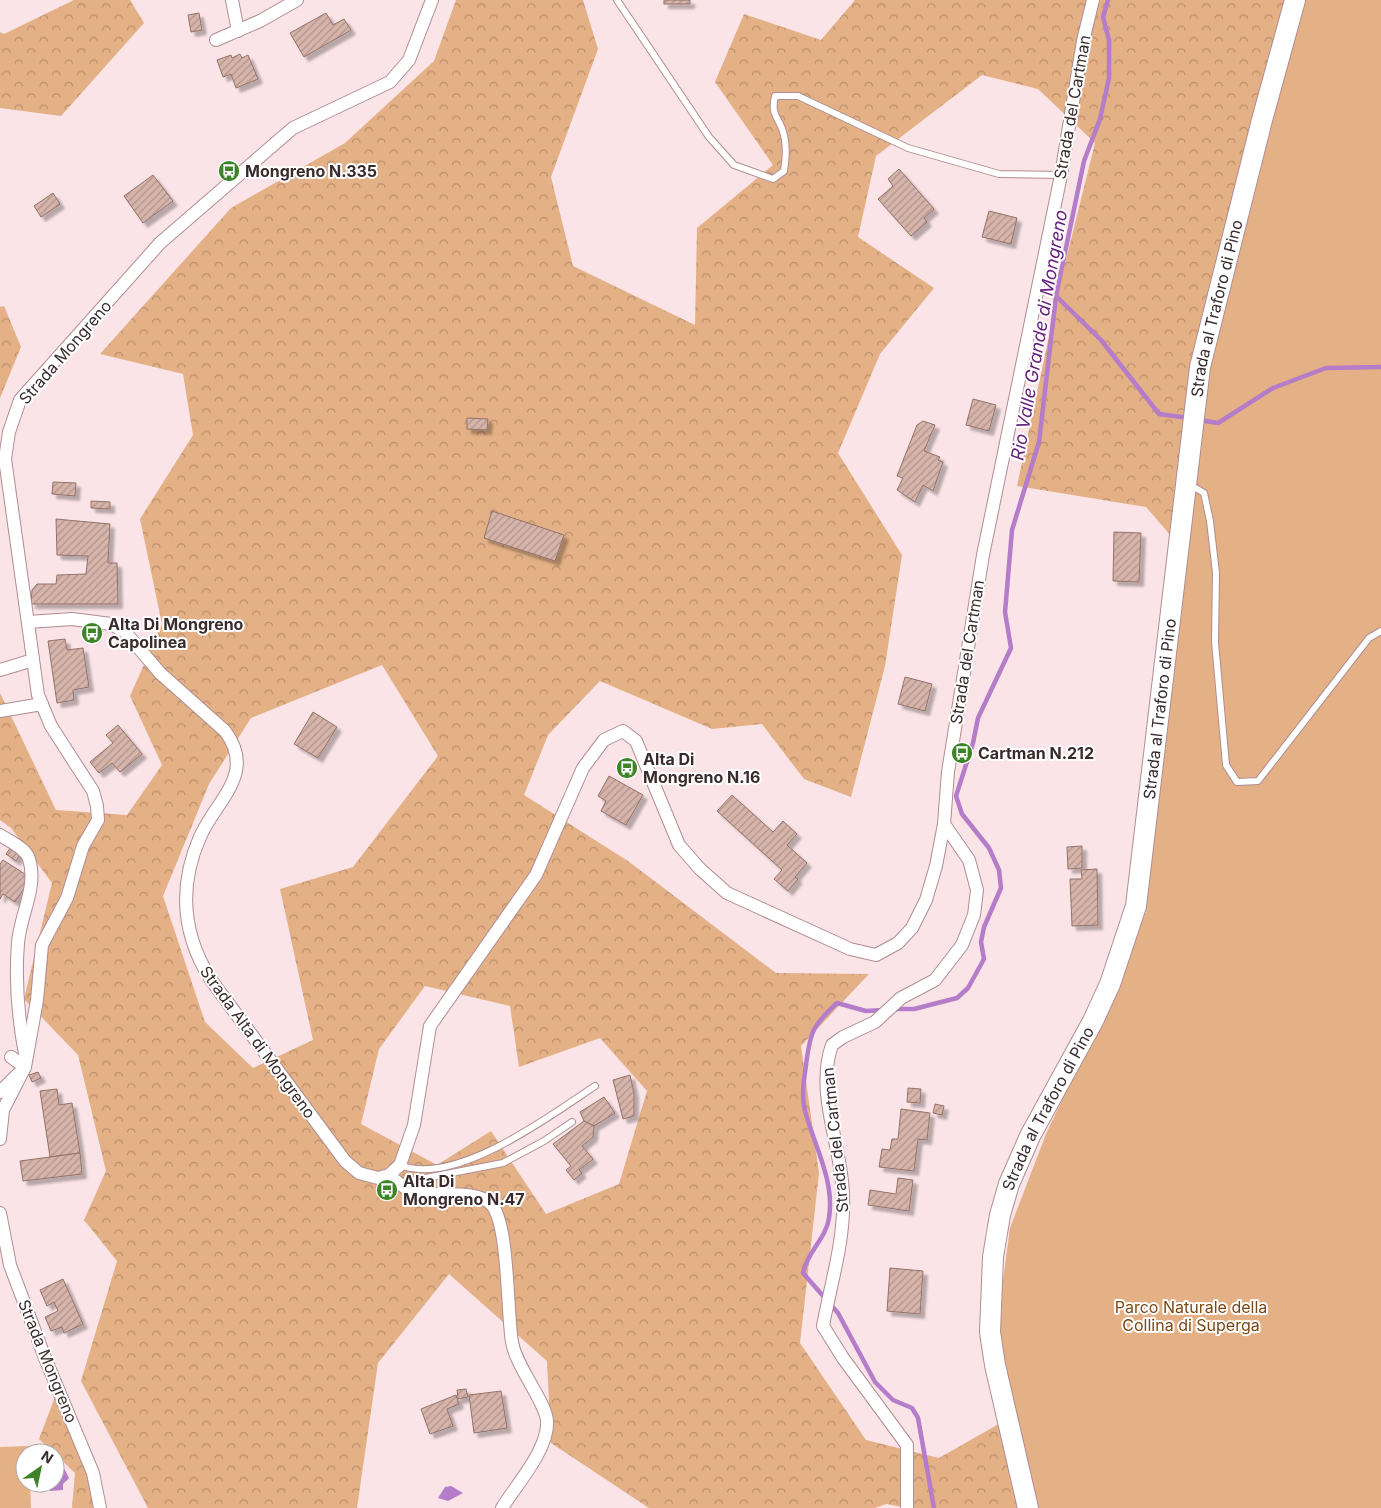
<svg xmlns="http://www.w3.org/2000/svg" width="1381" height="1508" viewBox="0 0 1381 1508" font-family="Inter,sans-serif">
<defs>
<pattern id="forest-crowns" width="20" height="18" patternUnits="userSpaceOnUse" patternTransform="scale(1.25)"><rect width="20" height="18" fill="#e4b085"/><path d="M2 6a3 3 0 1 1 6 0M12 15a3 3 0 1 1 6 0" fill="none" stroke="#ba8f6d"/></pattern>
<pattern id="building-hatch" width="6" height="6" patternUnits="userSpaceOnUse" patternTransform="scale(1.25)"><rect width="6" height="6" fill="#d7b4aa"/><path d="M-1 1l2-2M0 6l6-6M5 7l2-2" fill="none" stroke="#af938b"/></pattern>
<filter id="shadow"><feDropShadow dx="4.5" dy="4.5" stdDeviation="1" flood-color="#0004"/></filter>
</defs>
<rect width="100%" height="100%" fill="#fbe4e7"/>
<!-- forest -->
<g fill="url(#forest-crowns)" fill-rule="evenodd">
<polygon points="74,0 130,0 144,23 61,116 0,108 0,32 4,34"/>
<path d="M456 0H583L598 49 551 177 573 266 695 325 697 228 773 165 715 82 744 14 821 40 855 0H1344L1381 1508H907L886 1504 875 1508H649L551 1443 547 1361 449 1274 378 1363 357 1508H148L81 1381 117 1261 84 1220 106 1171 78 1055 24 999 52 883 11 828 0 820V693L56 810 127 815 162 765 130 696 162 624 140 519 193 435 183 374 100 354 231 208 345 143 434 61ZM982 75 1038 89 1095 143 1061 280 1017 486 1146 507 1199 568 1161 910 1034 1404 939 1458 866 1440 800 1343 819 1173 801 1046 869 974 776 973 628 861 524 795 548 735 600 681 712 729 762 724 804 779 851 797 885 666 902 555 838 453 880 354 934 288 858 237 876 156ZM382 665 438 756 353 867 280 889 313 1040 253 1068 205 1022 163 896 209 784 251 718ZM425 986 510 1006 519 1067 600 1038 647 1091 619 1184 546 1214 491 1131 437 1165 361 1124 379 1049Z"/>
<polygon points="4,306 21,347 0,398 0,307"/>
<polygon points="55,1397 88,1475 93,1508 72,1508 75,1473 39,1439"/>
</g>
<!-- park -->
<g fill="#e4b085">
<polygon points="1295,0 1381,0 1381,1508 1026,1508 994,1347 1010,1228 1046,1134 1087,1047 1146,912 1195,408"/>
<polygon points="29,1446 29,1453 25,1453 25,1483 30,1483 31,1508 0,1508 0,1447"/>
</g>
<!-- water -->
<g fill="#b47cc9">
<polygon points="55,1466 63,1466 69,1478 63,1484 63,1490 50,1491 50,1483 55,1483"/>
<polygon points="451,1486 463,1493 448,1501 438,1498 445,1487"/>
</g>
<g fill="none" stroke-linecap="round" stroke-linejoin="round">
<!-- stream -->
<g stroke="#b47cc9" stroke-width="4.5">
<polyline points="1056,296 1101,340 1159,414 1189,418"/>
<polyline points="1199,420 1218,423 1273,388 1326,368 1381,367"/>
<polyline points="893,1009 914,1009 957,998 968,988 984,959 981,942 984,927 1001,888 999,870 989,848 962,814 956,796 973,743 978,718 1011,648 1005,612 1012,530 1039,442 1056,296 1084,161 1100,119 1109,78 1109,40 1103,17 1108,0"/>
<path d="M883 1010 866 1011 837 1003C813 1025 810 1032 806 1065 804 1080 801 1096 805 1111 814 1145 835 1181 829 1218 826 1239 807 1252 803 1273L838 1313 875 1382 893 1400 912 1408 918 1418 934 1508"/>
</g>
</g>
<!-- building -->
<g fill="url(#building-hatch)" stroke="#927269" filter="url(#shadow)">
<rect x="664" y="0" width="26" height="4"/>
<polygon points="199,13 202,30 191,32 188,15"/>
<polygon points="326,13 333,25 344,19 351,30 304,57 290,33"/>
<polygon points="240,54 242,58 248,55 258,79 236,88 231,74 223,77 217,60 231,55 232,58"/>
<polygon points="899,169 934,209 924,218 927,222 911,236 878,199 893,186 888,179"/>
<polygon points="153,175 173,201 143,223 124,196"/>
<polygon points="53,193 60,204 41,217 34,206"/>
<polygon points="989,211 1017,218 1011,244 982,237"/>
<polygon points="973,399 996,405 989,431 966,425"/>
<polygon points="467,418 488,419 487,430 467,429"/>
<polygon points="923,421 935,425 924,451 940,457 938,460 943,462 933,491 923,485 915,502 897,490 903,478 897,476 917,425"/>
<polygon points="53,482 76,483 75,496 52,494"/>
<polygon points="91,501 110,502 110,509 91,508"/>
<polygon points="492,511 564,535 555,561 484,538"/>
<polygon points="56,519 110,524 108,563 117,563 118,604 31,604 32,590 37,584 56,584 57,575 86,574 88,556 57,555"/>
<polygon points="1114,532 1141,533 1139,582 1113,581"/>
<polygon points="65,639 67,650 83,648 89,687 73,690 74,700 57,703 48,641"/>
<polygon points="905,677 932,684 925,711 898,704"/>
<polygon points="313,712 337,727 318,758 294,744"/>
<polygon points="118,725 142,754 120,772 112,763 99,773 90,762 113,743 106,735"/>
<polygon points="609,776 643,795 626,825 601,811 606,801 598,796"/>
<polygon points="732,795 773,832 783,821 797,834 787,845 807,863 795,877 798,879 788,891 774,879 782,870 717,811"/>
<polygon points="1082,846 1082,868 1068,869 1067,847"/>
<polygon points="11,847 21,853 16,861 6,854"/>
<polygon points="3,860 31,878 15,902 3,894 0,899 0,864"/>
<polygon points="1097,869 1098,925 1072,926 1070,879 1082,879 1081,870"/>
<polygon points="38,1072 41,1078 32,1082 29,1075"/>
<polygon points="630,1075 634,1093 634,1116 623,1119 613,1080"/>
<polygon points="908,1088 921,1089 920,1103 907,1102"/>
<polygon points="57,1089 59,1105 72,1103 80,1153 50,1157 40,1091"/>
<polygon points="604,1097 615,1113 594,1126 584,1121 580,1112"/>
<polygon points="935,1104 944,1106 942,1115 933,1113"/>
<polygon points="901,1109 930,1113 927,1140 918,1139 914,1171 879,1167 882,1149 890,1150 892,1139 898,1139"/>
<polygon points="584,1121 594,1126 593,1137 582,1146 593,1159 579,1170 582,1173 574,1180 566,1170 571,1166 553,1144"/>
<polygon points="80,1153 82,1174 23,1181 20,1161"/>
<polygon points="898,1178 913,1180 909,1211 868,1205 870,1190 896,1194"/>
<polygon points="890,1268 923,1271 920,1314 887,1311"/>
<polygon points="63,1279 83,1324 64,1333 62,1327 51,1331 45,1317 58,1311 54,1302 47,1306 40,1290"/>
<polygon points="466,1389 468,1397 458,1399 457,1390"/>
<polygon points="501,1391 507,1428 474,1433 469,1395"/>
<polygon points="456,1395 459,1404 447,1409 453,1426 430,1434 421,1409"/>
</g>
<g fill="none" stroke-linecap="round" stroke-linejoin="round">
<!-- service casing -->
<g stroke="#af8d92" stroke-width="8">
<g id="service">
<path d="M617 0 709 137 734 165 773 179 784 171C786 159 787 147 784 135 780 117 770 117 775 96H798L908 148 999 174 1061 175"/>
<polyline points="1189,484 1204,493 1210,521 1216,573 1215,642 1226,765 1237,782 1258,781 1369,638 1381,631"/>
<path d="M400 1165C455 1187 550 1116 595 1086"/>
<polyline points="400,1183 503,1163 544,1141 572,1122"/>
</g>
</g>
<!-- minor casing -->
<g stroke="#af8d92" stroke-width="14">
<g id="minor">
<polyline points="232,0 238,31"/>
<polyline points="216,40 260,21 297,0"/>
<path d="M28 622 72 619 111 624 125 632 160 673 225 731C257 774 216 800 200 837 178 887 182 934 211 980L345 1161 359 1173 378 1178 389 1175 400 1165 414 1125 430 1026 536 875 583 768 604 740 623 731 636 741 679 845 700 869 727 893 850 949 876 955 898 943 912 928 926 900 936 866 944 824 948 772 983 555 1061 175 1083 41 1093 0"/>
<polyline points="0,670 33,660"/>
<polyline points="0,711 42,704"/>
<path d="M0 835C9 841 26 848 29 859 38 887 20 915 18 943 15 980 18 1017 25 1054"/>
<polyline points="11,1057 25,1067"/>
<polyline points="0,1092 18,1074"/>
<polyline points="0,1139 3,1110 25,1067 37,1000 42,945 67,898 83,846 98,820 97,806 93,791 51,726 38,695 5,459 9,432 20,400 160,243 293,128 390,82 409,60 432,0"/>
<path d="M389 1175C396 1181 405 1190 414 1192 435 1198 475 1188 491 1204 509 1222 507 1314 512 1342 516 1367 546 1402 547 1421 549 1449 516 1485 502 1508"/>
<polyline points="0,1213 10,1265 45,1358 93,1473 100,1508"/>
<path d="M907 1508V1445L843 1358 823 1326C831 1282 845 1240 843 1195 842 1146 815 1093 832 1045L843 1037 875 1022 901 998 935 980 962 945 974 915 977 890 969 860 944 824"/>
</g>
</g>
<!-- primary casing -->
<g stroke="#af8d92" stroke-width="22">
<g id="primary">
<path id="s1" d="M1028 1508 995 1365 990 1332 993 1257 1000 1215 1009 1184 1030 1136 1093 1021 1110 984 1136 906 1200 367 1262 120 1295 0"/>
</g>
</g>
<!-- service -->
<use href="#service" stroke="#fff" stroke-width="6"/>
<!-- minor -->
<use href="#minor" stroke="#fff" stroke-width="12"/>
<!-- primary -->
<use href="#primary" stroke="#fff" stroke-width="20"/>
</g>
<!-- icons -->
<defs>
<g id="bus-disc" transform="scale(1.125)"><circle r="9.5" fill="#3d8429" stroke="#fff"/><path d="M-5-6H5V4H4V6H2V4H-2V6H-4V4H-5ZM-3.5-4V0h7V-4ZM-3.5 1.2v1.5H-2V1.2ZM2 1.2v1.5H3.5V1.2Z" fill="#fff"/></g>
</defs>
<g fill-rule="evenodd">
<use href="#bus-disc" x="229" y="171"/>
<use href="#bus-disc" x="92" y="633"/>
<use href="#bus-disc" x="962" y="753"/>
<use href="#bus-disc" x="627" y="768"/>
<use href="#bus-disc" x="387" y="1190"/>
</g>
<g text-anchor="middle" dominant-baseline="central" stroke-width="4" stroke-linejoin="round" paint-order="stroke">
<!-- street labels -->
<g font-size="16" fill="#392b2d" stroke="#fff">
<text transform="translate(1072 107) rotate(-80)">Strada del Cartman</text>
<text stroke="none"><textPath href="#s1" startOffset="1240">Strada al Traforo di Pino</textPath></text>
<text transform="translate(65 352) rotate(-49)">Strada Mongreno</text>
<text transform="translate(967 652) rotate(-81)">Strada del Cartman</text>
<text stroke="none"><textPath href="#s1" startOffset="835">Strada al Traforo di Pino</textPath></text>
<text transform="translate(258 1042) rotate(54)">Strada Alta di Mongreno</text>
<text stroke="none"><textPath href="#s1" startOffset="415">Strada al Traforo di Pino</textPath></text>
<text transform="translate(835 1140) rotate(-96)">Strada del Cartman</text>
<text transform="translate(48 1361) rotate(68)">Strada Mongreno</text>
</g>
<!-- poi labels -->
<g font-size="16" font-weight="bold" fill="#392b2d" stroke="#fff" text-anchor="start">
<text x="245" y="171">Mongreno N.335</text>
<text x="108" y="624">Alta Di Mongreno<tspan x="108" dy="18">Capolinea</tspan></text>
<text x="978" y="753">Cartman N.212</text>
<text x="643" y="759">Alta Di<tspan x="643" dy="18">Mongreno N.16</tspan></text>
<text x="403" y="1181">Alta Di<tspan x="403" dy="18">Mongreno N.47</tspan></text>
</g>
<!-- park labels -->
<g font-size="16" fill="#7b4815" stroke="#fff">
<text x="1191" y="1307">Parco Naturale della<tspan x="1191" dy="18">Collina di Superga</tspan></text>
</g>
<!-- water labels -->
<g font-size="18" font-style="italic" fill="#67207e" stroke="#fff">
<text transform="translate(1039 335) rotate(-80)">Rio Valle Grande di Mongreno</text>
</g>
</g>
<!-- north arrow -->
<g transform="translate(40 1468) rotate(33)"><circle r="24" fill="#ffffff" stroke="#b0aaab"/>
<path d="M0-4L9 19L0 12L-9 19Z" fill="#3d8429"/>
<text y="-8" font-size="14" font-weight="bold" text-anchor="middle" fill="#392b2d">N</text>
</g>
</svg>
